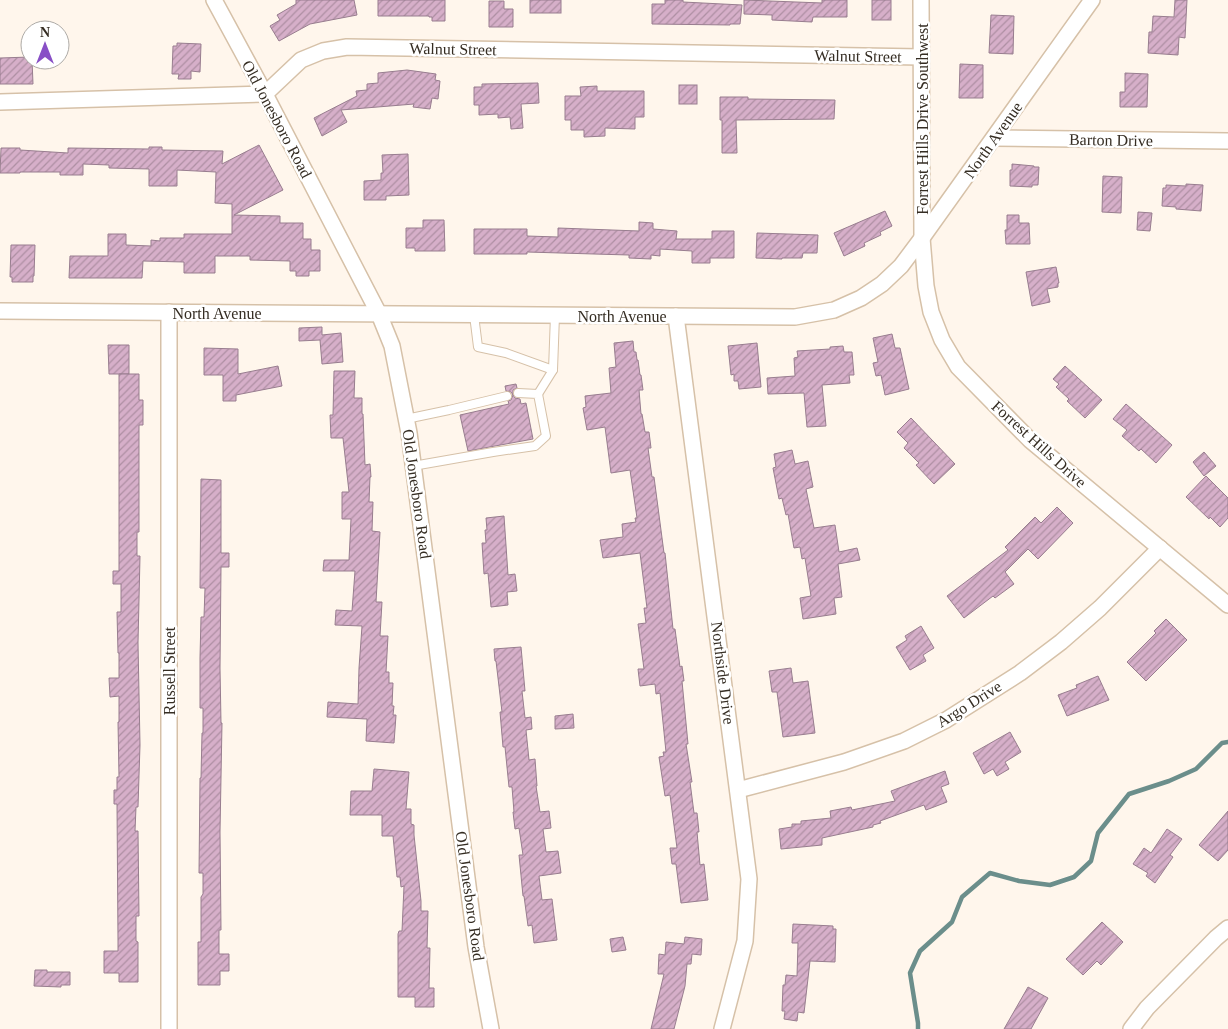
<svg xmlns="http://www.w3.org/2000/svg" width="1228" height="1029" viewBox="0 0 1228 1029" font-family="Georgia,serif">
<defs>
<pattern id="building-hatch" width="6" height="6" patternUnits="userSpaceOnUse" patternTransform="scale(1.25)"><rect width="6" height="6" fill="#d6afc9"/><path d="M-1 1l2-2M0 6l6-6M5 7l2-2" fill="none" stroke="#ae8fa3"/></pattern>
</defs>
<rect width="100%" height="100%" fill="#fff6ec"/>
<g fill="none" stroke-linecap="round" stroke-linejoin="round">
<!-- stream -->
<polyline stroke="#6b8e8b" stroke-width="4.5" points="918,1029 918,1023 910,973 920,951 952,922 962,897 990,873 1019,881 1050,885 1074,877 1091,861 1098,833 1129,794 1169,781 1196,769 1222,743 1228,742"/>
</g>
<!-- building -->
<g fill="url(#building-hatch)" stroke="#987d8f">
<polygon points="296,0 354,0 357,15 310,24 279,41 270,26 280,20 277,15 296,4"/>
<polygon points="378,0 445,0 445,21 432,21 432,17 429,17 429,16 378,16"/>
<rect x="530" y="0" width="31" height="13"/>
<polygon points="665,0 683,0 683,2 742,5 740,24 730,24 730,25 652,24 652,4 665,4"/>
<polygon points="744,0 822,3 822,0 847,0 847,17 813,17 812,22 772,20 772,15 744,14"/>
<rect x="872" y="0" width="19" height="20"/>
<polygon points="1175,0 1187,0 1185,38 1179,37 1178,55 1148,53 1149,32 1152,32 1153,16 1174,17"/>
<polygon points="489,1 504,1 504,9 513,9 513,27 489,27"/>
<polygon points="991,15 1014,16 1013,54 989,53"/>
<polygon points="177,43 201,44 200,72 191,71 191,79 178,79 179,74 172,74 173,46 177,46"/>
<polygon points="30,57 30,60 32,60 33,84 0,84 0,58"/>
<polygon points="960,64 983,65 983,98 959,98"/>
<polygon points="407,70 436,74 435,80 440,81 438,99 432,98 430,109 413,107 414,104 341,110 347,122 322,136 314,118 357,96 356,91 367,90 367,84 378,83 378,73"/>
<polygon points="1125,73 1148,74 1147,107 1120,107 1120,92 1125,92"/>
<polygon points="538,83 539,103 521,104 523,128 511,129 510,117 498,118 498,114 479,115 479,105 474,105 474,87 482,87 482,84"/>
<rect x="679" y="85" width="18" height="19"/>
<polygon points="597,86 597,91 644,91 644,117 635,117 635,129 605,128 605,136 584,137 584,130 571,130 571,120 565,120 565,96 581,96 580,87"/>
<polygon points="720,97 748,97 748,99 835,100 834,119 736,120 737,153 722,153 722,120 720,120"/>
<polygon points="259,145 283,190 234,215 280,216 280,223 303,223 303,239 311,239 311,250 320,250 320,271 309,271 309,276 296,276 296,271 290,271 290,261 250,260 250,256 215,256 215,273 184,273 184,262 143,261 142,278 69,278 70,256 108,256 108,234 126,234 126,245 151,246 151,240 160,241 160,238 184,238 184,234 232,234 232,204 215,203 216,172 177,170 177,186 149,186 149,169 109,168 109,165 83,164 83,175 60,175 60,172 20,172 20,173 0,173 1,148 20,148 20,150 68,153 68,148 149,149 149,147 162,147 162,150 223,151 222,164"/>
<polygon points="408,154 409,195 386,196 386,200 364,200 364,181 381,180 381,173 383,173 382,155"/>
<polygon points="1012,164 1034,166 1034,167 1039,167 1038,185 1032,185 1032,187 1010,186 1010,170 1012,170"/>
<polygon points="1103,176 1122,177 1121,213 1102,212"/>
<polygon points="1186,184 1203,185 1201,211 1176,209 1176,207 1162,206 1163,188 1166,188 1166,185 1186,186"/>
<polygon points="885,211 892,226 880,232 881,235 864,243 865,246 844,256 834,233"/>
<polygon points="1138,212 1152,213 1150,231 1137,230"/>
<polygon points="1007,215 1019,215 1019,223 1029,223 1030,244 1006,244 1005,230 1007,230"/>
<polygon points="423,220 444,220 445,251 415,251 415,248 406,248 406,228 423,228"/>
<polygon points="639,222 653,223 653,229 677,231 676,239 712,239 712,231 734,231 734,258 710,258 710,263 692,263 692,251 660,249 660,256 651,255 651,259 629,258 629,255 594,254 527,252 527,254 474,254 474,229 527,229 527,236 558,237 558,228 639,231"/>
<polygon points="757,233 818,235 817,253 803,253 802,258 782,258 782,259 756,258"/>
<polygon points="11,245 35,245 34,276 33,276 33,282 12,282 12,277 10,277"/>
<polygon points="1056,267 1059,283 1058,283 1058,287 1047,289 1050,302 1032,306 1026,272"/>
<polygon points="322,327 322,335 341,333 343,362 322,364 320,340 299,341 299,328"/>
<polygon points="892,334 895,348 900,348 909,389 885,395 881,375 876,376 873,363 878,362 873,338"/>
<polygon points="633,341 634,352 636,352 637,360 638,360 640,375 641,375 643,390 639,390 641,414 642,414 645,432 649,432 651,448 648,448 652,477 654,477 664,553 665,553 673,629 675,629 680,667 682,666 684,681 682,681 688,744 686,744 692,782 690,782 694,813 697,813 699,832 697,832 700,865 704,864 708,900 681,903 676,864 672,864 670,848 677,848 670,795 665,796 659,757 664,756 663,752 666,752 660,693 656,694 655,684 640,686 638,669 644,669 638,624 646,623 644,608 647,608 640,553 603,558 600,540 623,537 622,524 636,522 635,518 637,518 630,470 611,473 605,427 587,430 583,408 586,407 585,396 611,393 609,368 616,367 614,343"/>
<polygon points="757,343 761,387 739,389 738,381 734,381 734,374 731,375 728,346"/>
<polygon points="108,345 129,345 129,374 109,374"/>
<polygon points="843,346 844,352 852,352 854,375 849,375 850,383 822,385 826,426 807,427 804,393 768,394 767,378 795,376 794,358 798,357 797,351 830,349 830,347"/>
<polygon points="204,348 238,349 238,374 278,366 282,386 236,395 236,401 223,401 223,375 204,375"/>
<polygon points="1065,366 1102,400 1085,418 1067,401 1069,399 1056,387 1059,384 1053,379"/>
<polygon points="334,371 355,371 354,398 362,398 362,414 363,414 365,465 370,464 371,477 370,477 369,502 373,502 372,531 380,532 376,602 382,602 380,636 388,636 386,672 389,672 389,683 393,683 392,706 394,706 393,715 396,715 394,743 366,741 367,719 327,717 328,702 358,704 359,668 362,626 335,625 336,610 352,611 355,571 323,571 324,560 349,560 351,519 342,519 342,492 349,492 343,438 331,438 330,415 333,415"/>
<polygon points="119,374 139,374 139,400 143,400 143,425 139,425 139,532 137,532 137,556 140,556 138,643 140,745 138,807 136,807 135,831 138,831 139,916 136,916 136,941 138,942 138,982 119,982 119,973 104,973 104,951 118,951 118,941 117,804 114,804 114,790 117,790 117,777 119,777 118,722 119,722 119,696 110,697 109,678 119,678 119,653 118,653 117,612 121,612 121,584 113,584 113,571 119,571"/>
<polygon points="516,384 517,388 513,390 513,395 515,398 520,399 521,404 526,403 533,439 468,451 460,415 509,404 508,401 511,400 513,395 511,392 506,391 505,386"/>
<polygon points="1126,404 1172,445 1156,463 1141,449 1139,451 1122,436 1127,430 1113,419"/>
<polygon points="911,418 955,464 934,484 916,465 919,463 904,448 908,443 897,432"/>
<polygon points="792,450 795,464 808,461 813,487 806,489 814,528 835,525 839,552 857,548 860,560 838,564 842,597 834,598 836,614 803,619 800,598 811,596 805,558 802,559 800,547 794,548 788,514 786,515 782,498 779,499 773,468 776,467 774,454"/>
<polygon points="1204,452 1216,466 1204,476 1193,462"/>
<polygon points="1206,476 1228,498 1228,518 1220,527 1210,517 1209,519 1186,497"/>
<polygon points="201,479 221,480 221,553 229,553 229,567 221,567 220,668 221,723 222,723 220,832 221,930 219,930 219,954 229,954 229,971 220,971 220,985 198,985 198,942 201,942 201,897 203,894 203,873 199,873 200,778 201,778 202,733 203,733 203,708 200,708 200,658 201,617 204,617 205,588 200,588"/>
<polygon points="1057,507 1073,523 1038,559 1028,549 1005,572 1014,584 995,598 993,596 964,618 947,596 1008,550 1005,547 1035,517 1041,523"/>
<polygon points="504,516 508,575 515,574 517,591 507,592 508,605 491,607 488,573 484,574 482,543 486,543 485,530 487,530 486,518"/>
<polygon points="1166,619 1187,640 1146,681 1127,662 1156,633 1154,631"/>
<polygon points="921,626 934,648 923,655 926,661 910,670 896,647 907,640 905,636"/>
<polygon points="521,647 525,691 522,691 525,718 531,717 532,729 526,730 529,760 535,759 537,786 536,786 540,812 549,811 551,828 543,829 546,852 558,851 561,873 539,876 542,900 552,899 557,940 534,943 532,925 528,926 524,896 523,896 519,855 523,855 519,828 515,829 513,812 514,812 512,787 509,787 505,747 503,747 500,712 502,712 496,661 495,661 494,649"/>
<polygon points="791,668 793,683 808,681 815,733 783,737 777,692 772,692 769,671"/>
<polygon points="1098,676 1109,700 1067,716 1058,695 1077,688 1076,685"/>
<polygon points="573,714 574,728 555,729 555,716"/>
<polygon points="1010,732 1021,752 1005,762 1009,769 997,776 993,769 984,774 973,753"/>
<polygon points="374,769 409,772 406,809 411,809 411,824 414,825 414,835 421,901 421,911 428,911 427,948 430,948 429,988 434,988 434,1007 415,1007 415,997 398,997 398,934 399,931 402,931 404,886 401,887 400,877 397,877 393,836 382,836 382,815 350,815 351,791 372,791"/>
<polygon points="945,771 949,784 941,787 947,802 926,810 924,805 880,821 881,823 873,825 873,827 822,838 822,845 781,849 779,829 792,827 792,824 801,824 801,821 831,818 830,811 851,807 852,810 895,801 891,791"/>
<polygon points="1228,811 1228,850 1218,861 1199,845"/>
<polygon points="1167,829 1182,839 1170,855 1173,857 1155,883 1146,876 1148,873 1133,864 1144,848 1151,853"/>
<polygon points="1102,922 1123,942 1101,965 1097,961 1083,975 1066,959"/>
<polygon points="793,924 833,926 833,929 836,929 835,962 810,961 804,1013 798,1012 797,1021 784,1019 785,1011 782,1011 783,985 785,985 786,975 797,976 798,943 792,943"/>
<polygon points="623,937 626,950 612,952 610,939"/>
<polygon points="685,937 702,939 701,955 692,954 691,964 687,964 685,986 674,1029 651,1029 664,974 658,974 659,954 665,955 666,942 684,944"/>
<polygon points="35,970 47,970 47,972 70,972 70,985 61,985 61,987 34,986"/>
<polygon points="1028,987 1048,998 1031,1029 1004,1029"/>
</g>
<g fill="none" stroke-linecap="round" stroke-linejoin="round">
<!-- service casing -->
<g stroke="#d6c1a8" stroke-width="10">
<g id="service">
<polyline points="474,315 478,347 506,353 553,370"/>
<polyline points="538,394 553,370 555,315"/>
<polyline points="406,419 449,410 507,396"/>
<polyline points="413,466 493,452 535,446 546,436 538,394 518,393"/>
</g>
</g>
<!-- minor casing -->
<g stroke="#d6c1a8" stroke-width="18">
<g id="minor">
<polyline points="214,0 265,94 379,314 392,346 409,433 476,947 491,1029"/>
<polyline points="921,0 922,238 926,286 931,312 942,340 958,367 1030,440 1228,605"/>
<polyline points="0,102 265,94 301,60 323,51 347,47 921,57"/>
<polyline points="994,138 1228,141"/>
<polyline points="0,311 795,317 834,310 861,298 882,284 901,266 922,238 1092,0"/>
<polyline points="676,316 749,879 745,941 722,1029"/>
<polyline points="738,790 844,762 904,741 946,720 1020,673 1061,642 1100,608 1160,548"/>
<polyline points="169,1029 169,312"/>
<polyline points="1131,1029 1147,1008 1216,938 1228,928"/>
</g>
</g>
<!-- service -->
<use href="#service" stroke="#fff" stroke-width="8"/>
<!-- minor -->
<use href="#minor" stroke="#fff" stroke-width="15"/>
</g>
<g text-anchor="middle" dominant-baseline="central" stroke-width="5" stroke-linejoin="round" paint-order="stroke">
<!-- street labels -->
<g font-size="16" fill="#352d23" stroke="#fff">
<text transform="translate(453 49) rotate(1)">Walnut Street</text>
<text transform="translate(858 56) rotate(1)">Walnut Street</text>
<text transform="translate(277 119) rotate(62)">Old Jonesboro Road</text>
<text transform="translate(922 119) rotate(-90)">Forrest Hills Drive Southwest</text>
<text transform="translate(993 140) rotate(-55)">North Avenue</text>
<text transform="translate(1111 140) rotate(1)">Barton Drive</text>
<text x="217" y="313">North Avenue</text>
<text x="622" y="316">North Avenue</text>
<text transform="translate(1039 444) rotate(42)">Forrest Hills Drive</text>
<text transform="translate(417 494) rotate(82)">Old Jonesboro Road</text>
<text transform="translate(169 671) rotate(-90)">Russell Street</text>
<text transform="translate(723 673) rotate(83)">Northside Drive</text>
<text transform="translate(969 704) rotate(-32)">Argo Drive</text>
<text transform="translate(470 896) rotate(82)">Old Jonesboro Road</text>
</g>
</g>
<!-- north arrow -->
<g transform="translate(45 45)"><circle r="24" fill="#ffffff" stroke="#aeaba7"/>
<path d="M0-4L9 19L0 12L-9 19Z" fill="#884fc6"/>
<text y="-8" font-size="14" font-weight="bold" text-anchor="middle" fill="#352d23">N</text>
</g>
</svg>
